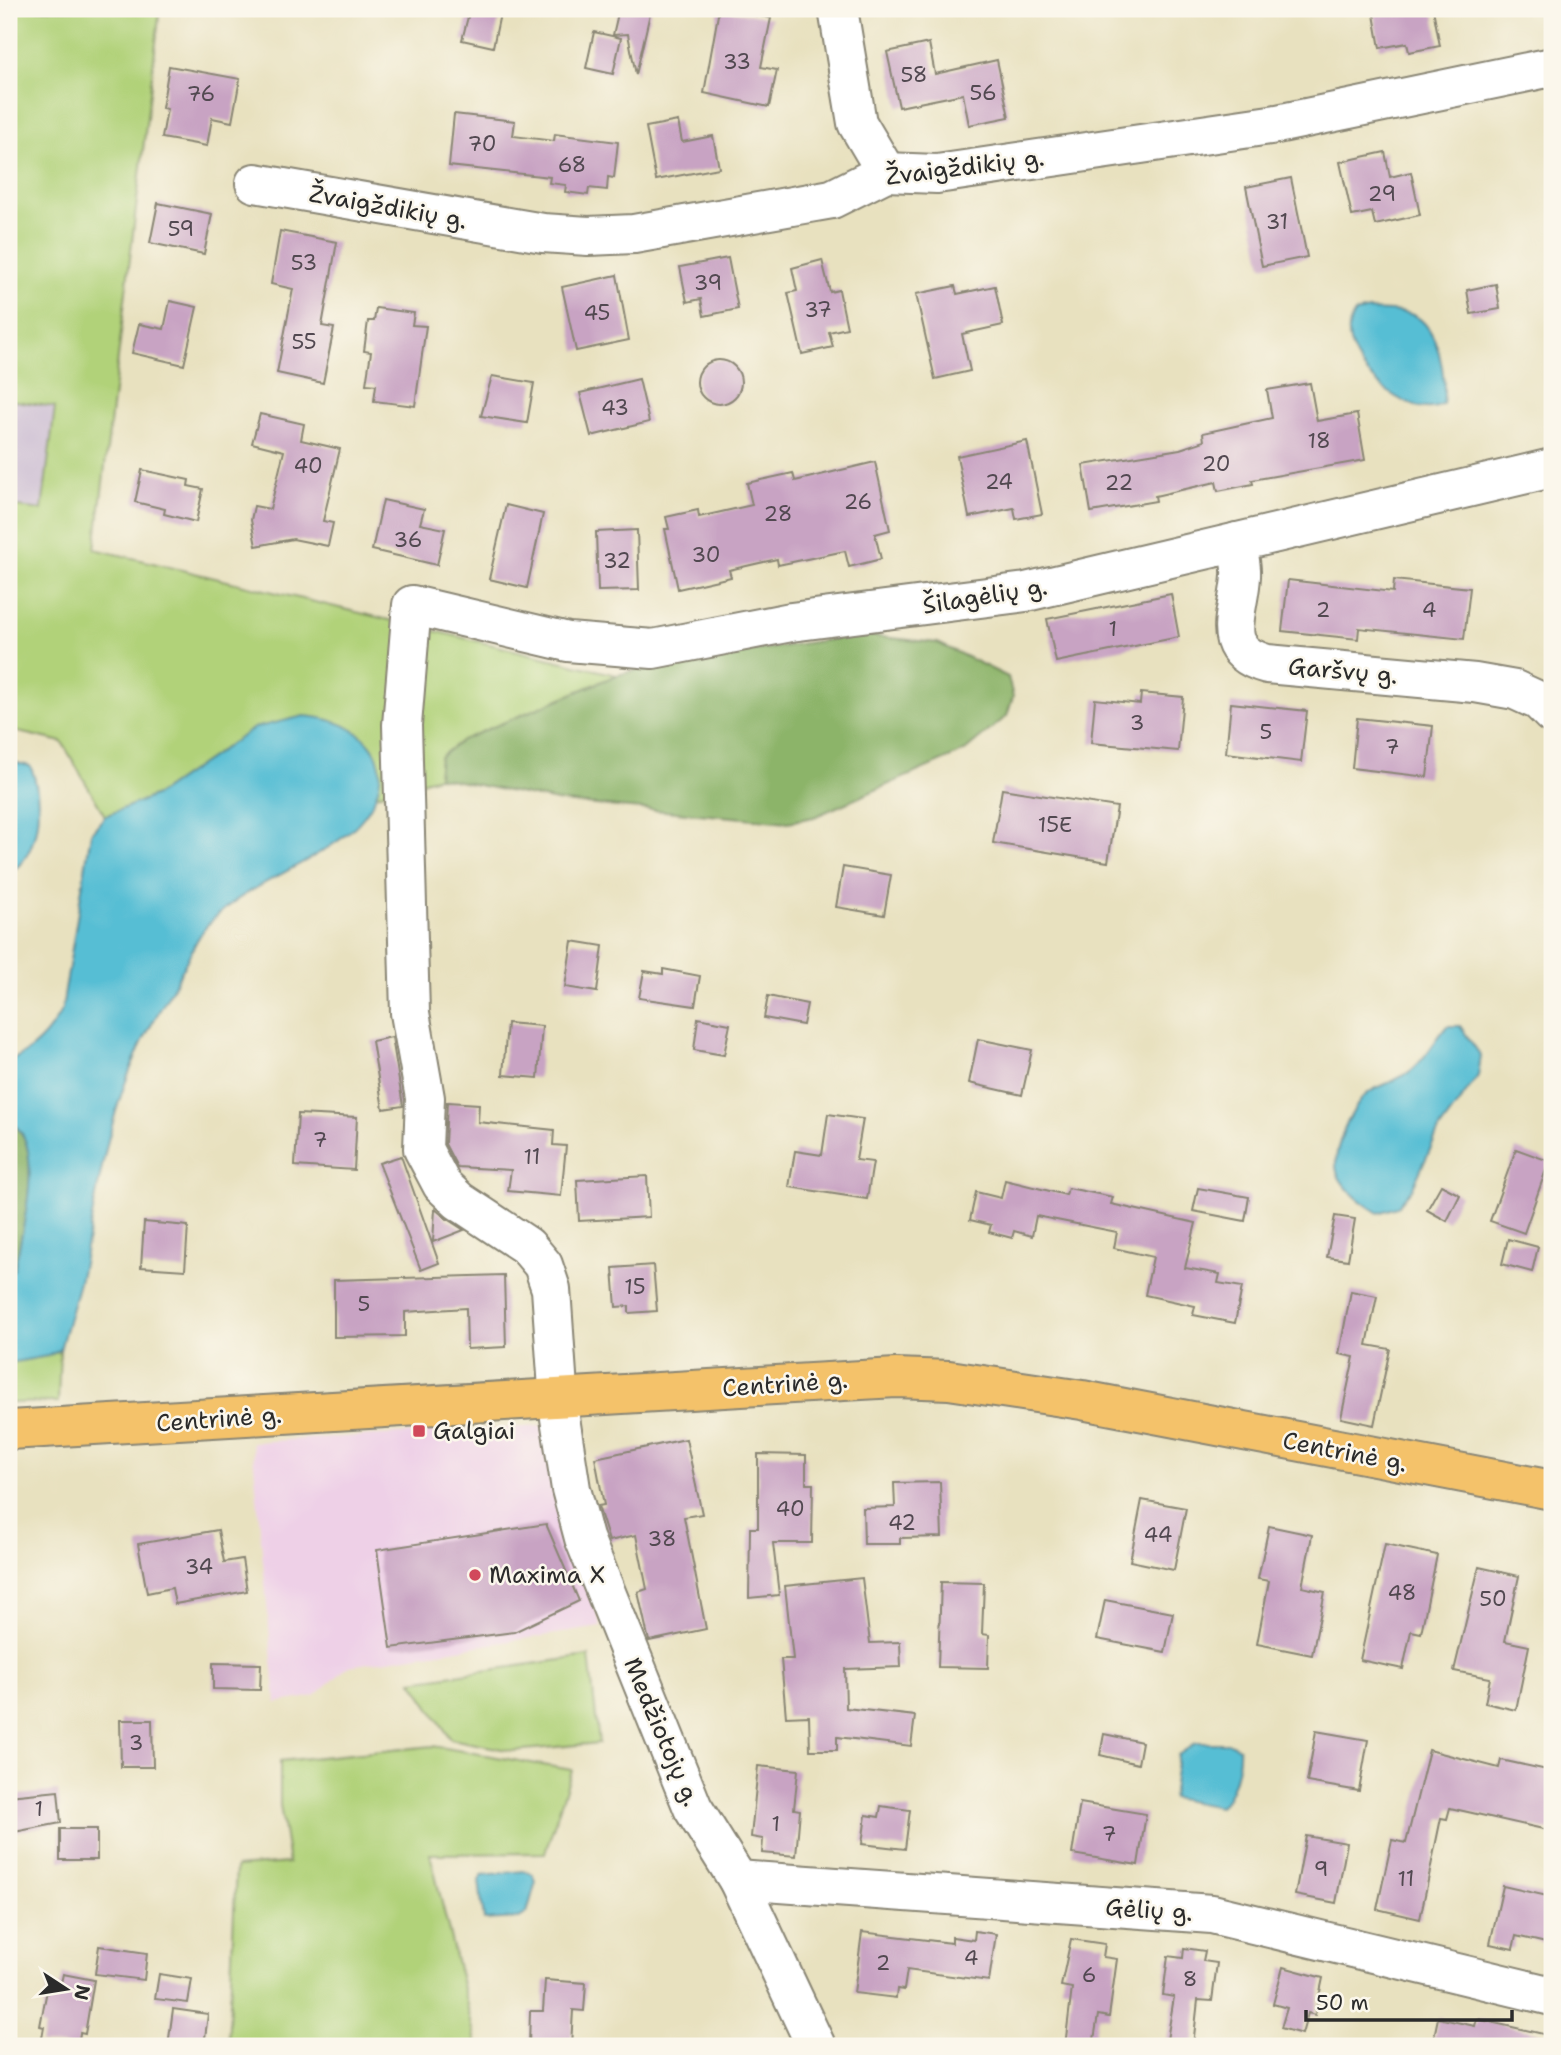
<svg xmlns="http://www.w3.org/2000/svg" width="1561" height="2055" viewBox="0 0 1561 2055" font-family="'Shantell Sans',sans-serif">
<rect width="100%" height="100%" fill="#fbf7ec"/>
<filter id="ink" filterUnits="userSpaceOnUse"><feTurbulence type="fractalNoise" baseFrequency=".0143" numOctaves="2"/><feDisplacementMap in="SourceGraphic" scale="14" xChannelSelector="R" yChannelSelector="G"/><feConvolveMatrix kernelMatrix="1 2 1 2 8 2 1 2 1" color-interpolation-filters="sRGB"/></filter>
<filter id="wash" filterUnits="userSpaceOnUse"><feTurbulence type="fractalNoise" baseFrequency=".00686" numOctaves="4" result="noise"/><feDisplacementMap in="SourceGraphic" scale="28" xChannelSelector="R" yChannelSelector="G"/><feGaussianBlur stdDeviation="1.57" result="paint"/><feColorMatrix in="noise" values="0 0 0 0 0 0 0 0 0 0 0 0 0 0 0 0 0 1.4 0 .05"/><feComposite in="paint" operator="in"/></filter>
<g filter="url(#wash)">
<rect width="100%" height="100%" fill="#e8e1bf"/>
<!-- built -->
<polygon fill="#eed0e7" points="541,1426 601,1627 349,1666 315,1696 276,1703 252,1442"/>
<!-- industrial -->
<polygon fill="#ccbed3" points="9,400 55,407 42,511 9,506"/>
<!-- green -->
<g fill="#b1d279" stroke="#6e7e52" stroke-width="2">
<polygon points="15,9 160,9 95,549 617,675 462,740 440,757 438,777 376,795 380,768 254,728 156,795 105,816 62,742 9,730 9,506 42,510 55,407 9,400 9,69"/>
<polygon points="60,1350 58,1402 9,1403 9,1363 47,1356"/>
<polygon points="589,1656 599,1743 512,1751 451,1739 412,1681"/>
<polygon points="433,1746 572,1770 545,1853 430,1854 477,2046 228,2046 236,1867 289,1863 280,1805 280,1761"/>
</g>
<!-- forest -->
<g fill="#8cb469" stroke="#5c704a" stroke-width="2">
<polygon points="862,635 938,643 1008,677 1013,697 1007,716 965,751 814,817 788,822 562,802 438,777 440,757 462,740 617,675 665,663"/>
<path d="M9 1122C48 1138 21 1238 14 1270L9 1272Z"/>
</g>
<!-- water -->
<g fill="#57bed4" stroke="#417480" stroke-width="2">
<path d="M1369 310C1382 311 1400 310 1413 315 1439 326 1447 379 1443 404 1413 426 1325 354 1355 313Z"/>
<path d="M304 716C346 718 395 744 376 795 352 861 240 875 200 935 191 950 184 967 176 982 164 1004 150 1025 140 1047 106 1119 96 1201 80 1278 74 1303 66 1326 60 1350L48 1356 9 1363V1272L14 1270C21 1238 48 1138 9 1122V1061C34 1051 50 1033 62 1009L91 833 105 816 156 795 254 728Z"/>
<path d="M9 761 30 766C44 794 41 858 9 872Z"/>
<path d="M1447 1026H1460L1481 1056 1478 1076 1439 1130 1412 1189 1397 1207 1378 1213C1363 1203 1348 1193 1339 1177 1328 1157 1351 1107 1367 1094 1380 1083 1401 1081 1414 1068 1427 1056 1436 1039 1447 1026Z"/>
<path d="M1196 1743H1230L1239 1748C1240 1764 1233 1797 1219 1807L1172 1798 1178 1755Z"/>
<polygon points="524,1871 533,1874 536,1881 527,1913 519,1918 484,1920 479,1881 482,1875"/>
</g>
<g id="blocks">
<!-- building -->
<g fill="#c8a3c3">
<polygon points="470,9 501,9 493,47 462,40"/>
<polygon points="619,9 651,9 636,75 628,34 613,35"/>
<polygon points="719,9 771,18 761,67 777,70 769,107 704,93"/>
<polygon points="1373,9 1433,9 1440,46 1409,52 1407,43 1380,48"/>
<polygon points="594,32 621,38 613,74 586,68"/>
<polygon points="929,43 935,74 997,60 1009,117 969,125 963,94 899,107 887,52"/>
<polygon points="169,66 240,79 232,122 212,118 207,146 162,138 167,109 162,108"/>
<polygon points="454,114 515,121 513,136 554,141 555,134 618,142 614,178 608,177 607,190 589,188 588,195 565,192 566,185 549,183 550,177 449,166"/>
<polygon points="678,121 682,142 713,136 719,168 656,180 646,127"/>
<polygon points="1385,152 1390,177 1411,172 1420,215 1375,225 1372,212 1352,216 1340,162"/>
<polygon points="1291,178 1307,257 1262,266 1246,187"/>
<polygon points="158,203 212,214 204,254 150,243"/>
<polygon points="280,231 337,242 322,326 334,328 323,383 277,373 293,289 271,284"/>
<polygon points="728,258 738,309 704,316 701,299 687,302 680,267"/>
<polygon points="822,260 830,292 839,290 847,328 829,332 833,347 802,354 788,293 797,291 792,268"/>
<polygon points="617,275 629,340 576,351 562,287"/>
<polygon points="1496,284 1500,309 1471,314 1467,290"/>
<polygon points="955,286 957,294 995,286 1003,325 962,334 970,371 935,379 916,294"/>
<polygon points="170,301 197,307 184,365 132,353 139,324 164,329"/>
<polygon points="376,308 414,313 412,325 426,326 415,406 374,401 376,385 366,384 371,352 364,351 368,321 374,321"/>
<circle cx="719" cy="382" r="22"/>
<polygon points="492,376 534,383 527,423 481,416"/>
<polygon points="639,379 649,422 591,436 580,393"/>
<polygon points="1310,383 1317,421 1357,414 1365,460 1252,480 1253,484 1218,491 1216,482 1155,496 1156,501 1091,512 1083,465 1180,449 1204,441 1203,433 1272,418 1267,390"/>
<polygon points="260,414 304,424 301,440 340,449 323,521 333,523 328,546 293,539 256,546 251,520 254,506 270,509 284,451 252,443"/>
<polygon points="1027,441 1042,514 1016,519 1014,508 969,517 957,456"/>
<polygon points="875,462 890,530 875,534 881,559 849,567 845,551 778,565 777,559 729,570 731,577 678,589 665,529 669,529 666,517 698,510 699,517 752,505 747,483 793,473 795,481"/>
<polygon points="142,470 189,480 188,486 203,489 196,522 164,514 165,509 135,502"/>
<polygon points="383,500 424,509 420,524 445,529 437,565 372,550"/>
<polygon points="506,505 543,514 527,588 489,579"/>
<polygon points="637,530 639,590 598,591 596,532"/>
<polygon points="1288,580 1393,592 1394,580 1470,588 1464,639 1359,628 1358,639 1282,631"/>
<polygon points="1171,594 1179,637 1056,662 1047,619"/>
<polygon points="1141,693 1183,697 1178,751 1091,743 1095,699 1140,704"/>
<polygon points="1231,703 1307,711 1301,762 1226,753"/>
<polygon points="1357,718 1433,726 1427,777 1352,768"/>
<polygon points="1002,789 1117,807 1108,862 993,843"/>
<polygon points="843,867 891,875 884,915 836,907"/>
<polygon points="572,941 603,946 597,992 565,987"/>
<polygon points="663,969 700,976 695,1006 639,998 644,971 663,974"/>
<polygon points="768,996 807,1004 803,1025 764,1018"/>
<polygon points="698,1018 730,1024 724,1055 694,1050"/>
<polygon points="507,1023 542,1026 538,1078 503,1075"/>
<polygon points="392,1037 403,1106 383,1109 372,1041"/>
<polygon points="978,1039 1032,1050 1022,1095 969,1083"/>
<polygon points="447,1102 479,1104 478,1122 554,1130 553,1145 566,1146 561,1196 508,1191 511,1170 457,1167 445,1144"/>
<polygon points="298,1114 357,1117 354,1170 295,1166"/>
<polygon points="828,1114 863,1119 856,1160 873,1162 867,1199 789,1187 795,1151 822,1155"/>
<polygon points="1516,1149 1549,1161 1524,1233 1490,1221"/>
<polygon points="401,1156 439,1263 421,1270 379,1163"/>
<polygon points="647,1176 649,1217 579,1221 577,1180"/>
<polygon points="1005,1180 1066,1195 1068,1188 1113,1197 1111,1204 1196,1223 1185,1268 1220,1274 1218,1283 1242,1287 1235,1323 1193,1315 1195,1306 1145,1295 1153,1257 1114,1248 1117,1232 1036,1216 1032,1236 1014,1231 1012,1238 989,1232 991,1225 970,1220 976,1192 1001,1198"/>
<polygon points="1441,1185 1460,1195 1447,1221 1427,1210"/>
<polygon points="1198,1188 1249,1197 1245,1221 1193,1211"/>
<polygon points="435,1209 447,1219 464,1230 433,1242"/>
<polygon points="1335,1216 1355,1219 1348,1260 1327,1257"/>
<polygon points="144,1222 188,1226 185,1270 141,1267"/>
<polygon points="1508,1239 1538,1247 1532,1272 1502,1264"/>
<polygon points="653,1265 657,1311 629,1313 629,1306 616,1307 613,1268"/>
<polygon points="504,1275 506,1347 467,1349 466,1308 405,1312 405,1336 334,1337 334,1280"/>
<polygon points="1351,1291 1377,1296 1367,1345 1390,1349 1374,1425 1341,1418 1354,1357 1339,1354"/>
<polygon points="686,1439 702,1514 684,1517 706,1629 649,1641 638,1592 647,1589 636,1535 609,1541 598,1506 604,1505 595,1458"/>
<polygon points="758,1454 806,1455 806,1484 813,1484 812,1543 773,1543 779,1595 749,1598 750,1528 758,1528"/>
<polygon points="940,1482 942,1537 900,1538 900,1544 864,1544 863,1508 895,1507 894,1483"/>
<polygon points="1142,1500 1186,1508 1174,1570 1130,1561"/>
<polygon points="546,1524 579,1601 514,1632 391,1648 377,1550"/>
<polygon points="1269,1526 1312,1535 1302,1587 1325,1592 1312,1655 1257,1644 1269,1581 1258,1579"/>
<polygon points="218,1530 224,1562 242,1559 247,1591 175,1604 172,1588 147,1593 138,1544"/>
<polygon points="1385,1544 1437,1555 1421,1633 1411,1631 1403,1669 1360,1660"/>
<polygon points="1479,1567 1519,1576 1505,1641 1529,1646 1516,1710 1485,1703 1490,1678 1454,1671"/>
<polygon points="862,1578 870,1643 900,1642 901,1667 845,1669 846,1708 915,1716 911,1746 837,1737 837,1750 810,1750 809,1716 786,1717 781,1659 793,1659 785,1586"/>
<polygon points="941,1582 984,1583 982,1634 989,1635 988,1668 938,1667"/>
<polygon points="1105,1600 1173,1613 1165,1652 1097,1639"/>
<polygon points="213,1663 261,1664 260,1690 213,1689"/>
<polygon points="120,1720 152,1720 153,1767 121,1767"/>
<polygon points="1316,1731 1368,1740 1359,1791 1307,1782"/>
<polygon points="1104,1734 1142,1742 1138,1764 1100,1755"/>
<polygon points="1429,1750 1499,1768 1501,1760 1552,1771 1552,1831 1450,1808 1447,1819 1441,1818 1420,1919 1377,1909 1392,1840 1406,1843"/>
<polygon points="758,1766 798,1770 794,1809 800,1810 796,1856 762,1853 763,1839 751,1837"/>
<polygon points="58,1791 61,1823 9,1833 9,1796"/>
<polygon points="1080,1803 1146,1814 1138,1865 1072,1854"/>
<polygon points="881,1806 910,1810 905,1849 862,1844 866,1815 879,1817"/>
<rect x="60" y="1829" width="37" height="31"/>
<polygon points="1306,1836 1347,1843 1336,1903 1295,1895"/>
<polygon points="1503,1886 1552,1897 1552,1919 1546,1943 1516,1936 1513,1949 1490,1944"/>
<polygon points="975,1931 996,1934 989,1981 907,1970 904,1990 897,1989 896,1998 854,1993 862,1932 952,1943 952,1937 974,1940"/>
<polygon points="1071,1939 1105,1944 1103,1957 1117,1959 1109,2017 1098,2015 1093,2046 1065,2046 1072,1988 1061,1986"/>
<polygon points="99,1946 147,1953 144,1980 95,1974"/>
<polygon points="1184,1948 1205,1951 1203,1961 1217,1963 1212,2001 1198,2000 1193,2046 1166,2046 1174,1997 1163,1995 1168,1956 1183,1958"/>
<polygon points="1283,1967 1323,1978 1315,2015 1308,2013 1302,2034 1281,2028 1287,2008 1273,2004"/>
<polygon points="63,1974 94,1980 85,2034 80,2033 78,2046 41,2044 44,2027 40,2026 48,1985 60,1987"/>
<polygon points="159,1974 192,1979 188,2003 155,1999"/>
<polygon points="545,1980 586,1983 584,2011 573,2010 571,2046 529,2046 530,2011 543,2011"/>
<polygon points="173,2009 208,2014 204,2046 168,2046"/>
<polygon points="1438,2018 1475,2026 1477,2019 1552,2036 1552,2046 1432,2046"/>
</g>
</g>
</g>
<g filter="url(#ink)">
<use href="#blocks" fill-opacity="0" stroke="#8a8675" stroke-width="2"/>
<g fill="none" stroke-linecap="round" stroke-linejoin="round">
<!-- minor casing -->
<g stroke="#8a8675" stroke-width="42">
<g id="minor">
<polyline points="838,9 857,123 886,172"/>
<polyline points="255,183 543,233 588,236 634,234 832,199 886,172 937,174 1277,124 1552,67"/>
<path d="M1237 542C1238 553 1242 565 1241 576 1239 615 1216 650 1267 664L1475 683 1515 690 1539 701 1552 714"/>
<polyline points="738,1880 1212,1914 1552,1996"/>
<polyline points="816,2046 738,1880 693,1808 584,1538 571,1489 560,1418 551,1289 543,1265 527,1246 459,1201 442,1185 423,1149 425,1098 410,1013 402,725 412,605 568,642 653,649 791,622 1026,592 1552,468"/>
</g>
</g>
<!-- major casing -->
<g stroke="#8a8675" stroke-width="42">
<polyline id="major" points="9,1430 896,1378 949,1380 1082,1400 1552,1490"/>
</g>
<!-- minor -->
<use href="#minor" stroke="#fff" stroke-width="38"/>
<!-- major -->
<use href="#major" stroke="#f4c26a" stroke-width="38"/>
</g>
</g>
<!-- markers -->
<g fill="#d1495b" stroke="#fbf7ec" stroke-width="2.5">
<rect x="412" y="1424" width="14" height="14" rx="3.5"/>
<circle cx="475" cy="1575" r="7"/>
</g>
<g text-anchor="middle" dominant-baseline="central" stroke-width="5" stroke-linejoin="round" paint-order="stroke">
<!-- number labels -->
<g font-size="21" fill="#524951">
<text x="737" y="62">33</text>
<text x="914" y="75">58</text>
<text x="983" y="93">56</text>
<text x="201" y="94">76</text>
<text x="482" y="144">70</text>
<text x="572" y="165">68</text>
<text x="1382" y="194">29</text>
<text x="1277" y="222">31</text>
<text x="181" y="229">59</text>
<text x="304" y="263">53</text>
<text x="708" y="283">39</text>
<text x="818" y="310">37</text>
<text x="597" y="313">45</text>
<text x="304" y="342">55</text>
<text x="615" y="408">43</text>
<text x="1319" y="441">18</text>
<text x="1216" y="464">20</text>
<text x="308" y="466">40</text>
<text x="999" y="482">24</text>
<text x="1119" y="483">22</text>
<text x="858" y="502">26</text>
<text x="778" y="514">28</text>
<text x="408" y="540">36</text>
<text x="706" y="555">30</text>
<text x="617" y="561">32</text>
<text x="1323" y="610">2</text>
<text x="1429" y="610">4</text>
<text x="1113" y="629">1</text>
<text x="1137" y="723">3</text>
<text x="1266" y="732">5</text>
<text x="1392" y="747">7</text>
<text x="1055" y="825">15E</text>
<text x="320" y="1140">7</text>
<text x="532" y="1157">11</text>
<text x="635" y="1287">15</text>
<text x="364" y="1304">5</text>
<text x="790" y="1509">40</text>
<text x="902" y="1523">42</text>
<text x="1158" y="1535">44</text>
<text x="662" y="1539">38</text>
<text x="199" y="1567">34</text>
<text x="1402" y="1593">48</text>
<text x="1493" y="1599">50</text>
<text x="136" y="1743">3</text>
<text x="39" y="1809">1</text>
<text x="776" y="1824">1</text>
<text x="1109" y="1834">7</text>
<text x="1321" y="1869">9</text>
<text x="1406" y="1879">11</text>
<text x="971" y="1958">4</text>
<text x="883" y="1963">2</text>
<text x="1089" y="1975">6</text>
<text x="1190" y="1979">8</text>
</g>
<!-- street labels -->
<g font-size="24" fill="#2b2b2b" stroke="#fbf7ec">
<text transform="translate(965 167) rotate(-7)">Žvaigždikių g.</text>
<text transform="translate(388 207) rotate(10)">Žvaigždikių g.</text>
<text transform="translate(985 596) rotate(-9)">Šilagėlių g.</text>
<text transform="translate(1343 671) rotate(5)">Garšvų g.</text>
<text transform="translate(785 1384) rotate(-4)">Centrinė g.</text>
<text transform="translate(219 1419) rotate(-4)">Centrinė g.</text>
<text transform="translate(1345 1452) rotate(11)">Centrinė g.</text>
<text transform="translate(662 1732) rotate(67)">Medžiotojų g.</text>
<text transform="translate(1149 1910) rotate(4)">Gėlių g.</text>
</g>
<!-- poi labels -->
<g font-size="24" fill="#2b2b2b" stroke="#fbf7ec" text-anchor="start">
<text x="433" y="1431">Galgiai</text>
<text x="489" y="1575">Maxima X</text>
</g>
</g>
<!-- margin -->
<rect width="1561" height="2055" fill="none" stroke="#fbf7ec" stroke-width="35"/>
<!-- north arrow -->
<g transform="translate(66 1989) rotate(102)" stroke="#fbf7ec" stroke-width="5" paint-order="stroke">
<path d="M0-5L12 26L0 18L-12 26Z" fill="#2b2b2b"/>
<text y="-10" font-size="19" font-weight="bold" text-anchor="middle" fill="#2b2b2b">N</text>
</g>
<!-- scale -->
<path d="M1306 2010v10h206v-10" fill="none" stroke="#2b2b2b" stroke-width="3.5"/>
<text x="1316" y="2010" font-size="21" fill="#2b2b2b" stroke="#fbf7ec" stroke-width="5" paint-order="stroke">50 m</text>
</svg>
